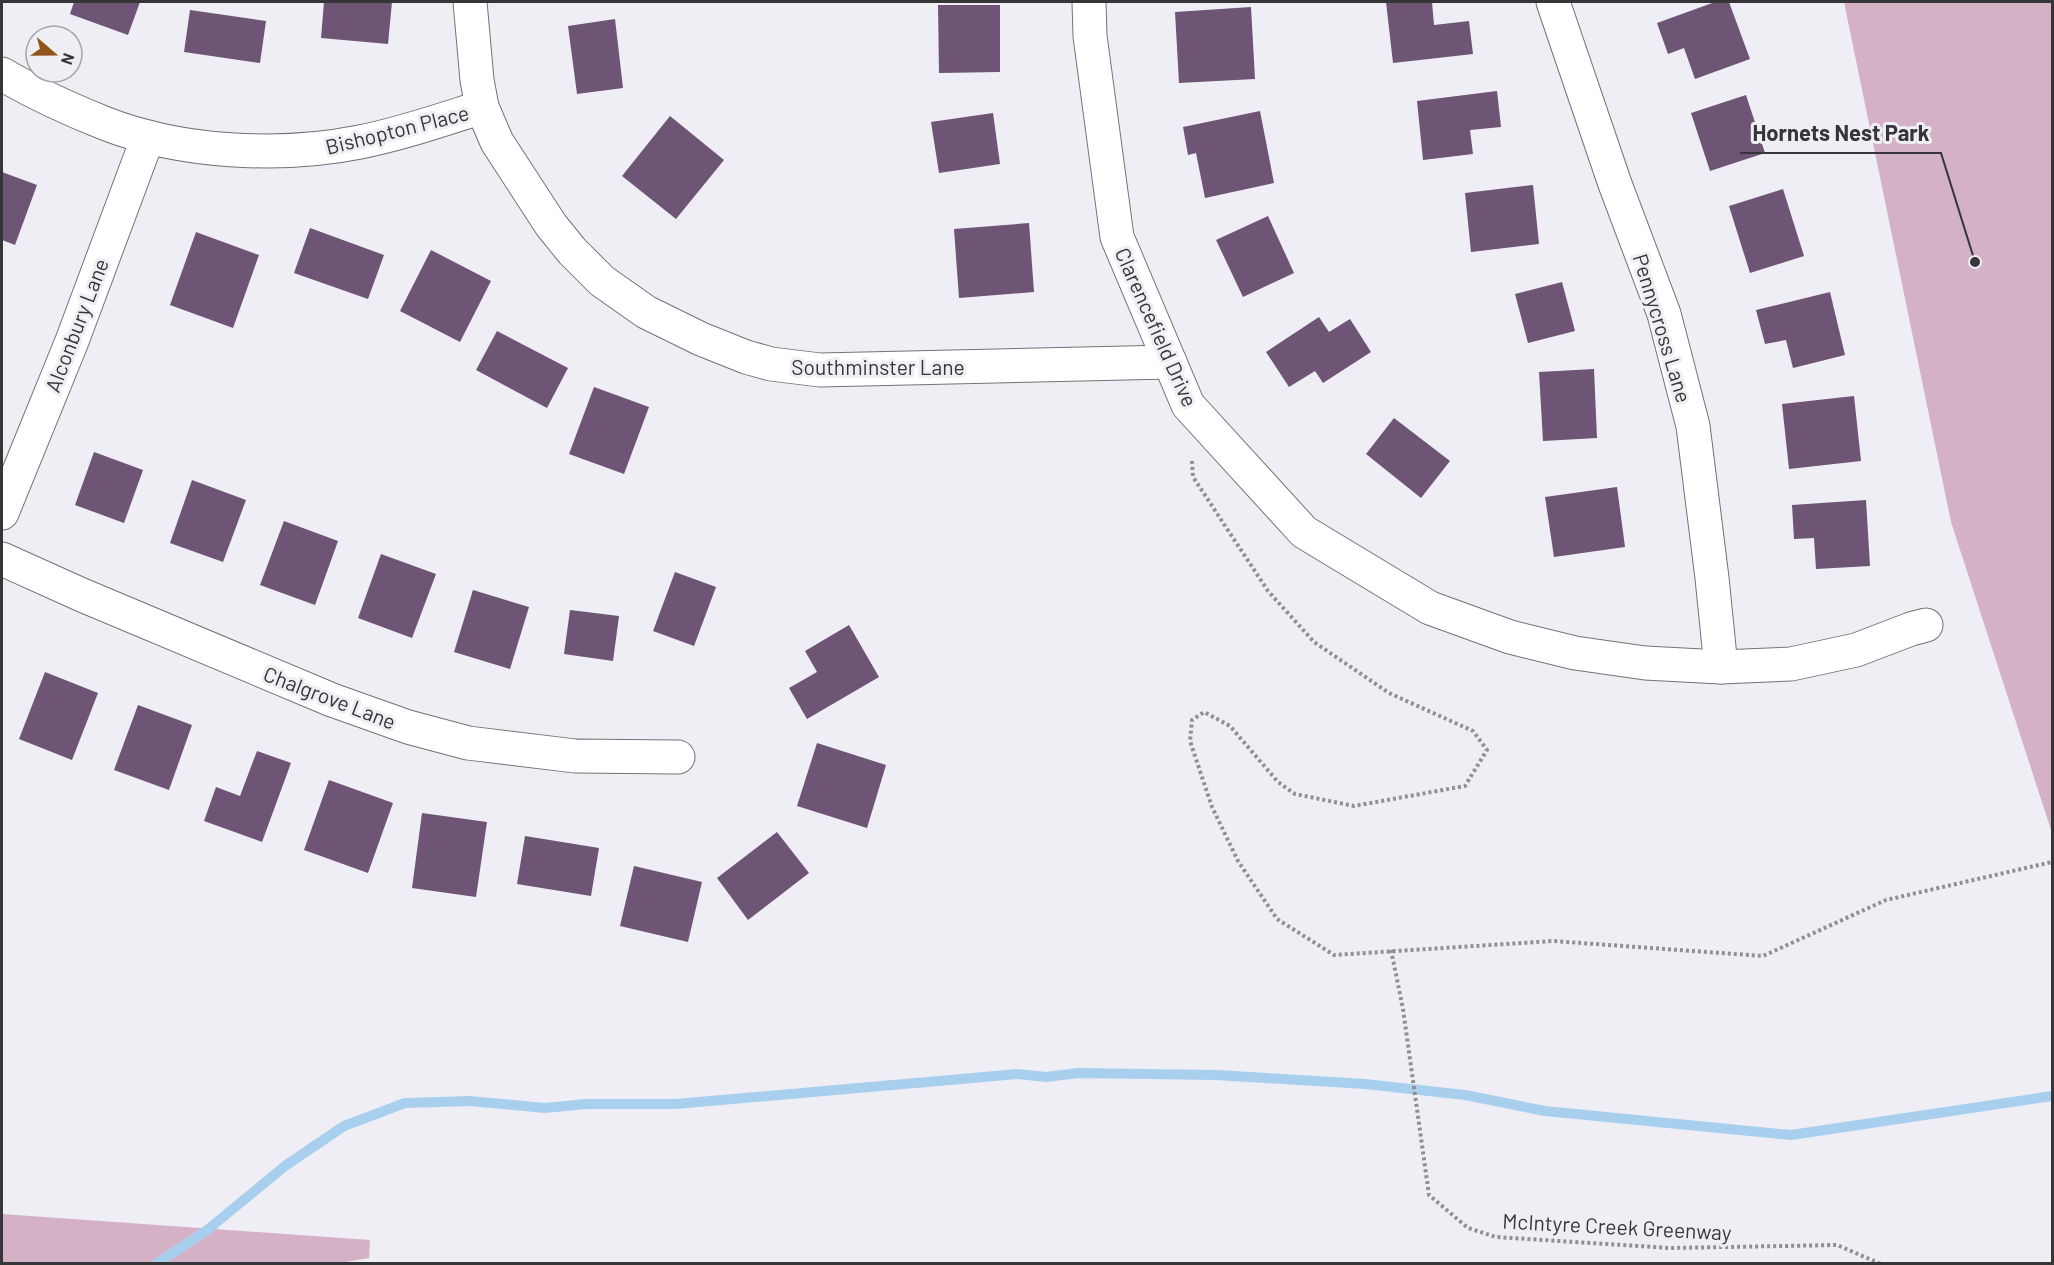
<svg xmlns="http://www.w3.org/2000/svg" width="2054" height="1265" viewBox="0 0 2054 1265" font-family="Barlow,sans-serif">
<rect width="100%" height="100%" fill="#efeef4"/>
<!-- green -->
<g fill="#d4b1c4">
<polygon points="1844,2 2052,2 2052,833 1951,522"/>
<polygon points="2,1214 370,1240 369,1258 333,1264 2,1263"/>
</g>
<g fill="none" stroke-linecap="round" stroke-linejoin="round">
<!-- stream -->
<polyline stroke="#a9cfee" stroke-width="10" points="156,1264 206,1231 285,1166 344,1126 405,1103 470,1101 545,1108 586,1104 676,1104 1018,1074 1046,1077 1078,1073 1216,1075 1365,1084 1465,1095 1545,1111 1791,1135 2052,1096"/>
</g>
<!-- building -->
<g fill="#6e5475">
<polygon points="74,2 140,2 128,35 70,14"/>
<polygon points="324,2 392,2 388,44 321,38"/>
<polygon points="1386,2 1432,2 1434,25 1469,21 1473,54 1393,63"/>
<polygon points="1715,2 1729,2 1750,59 1695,79 1684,48 1668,54 1657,23"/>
<polygon points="938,5 1000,5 1000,72 939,73"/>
<polygon points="1251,7 1255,79 1179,83 1175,12"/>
<polygon points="190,10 266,21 260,63 184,52"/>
<polygon points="615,19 623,88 577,94 568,26"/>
<polygon points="1497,91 1501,127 1470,130 1473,154 1423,160 1417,101"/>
<polygon points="1746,95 1765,153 1710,171 1691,113"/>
<polygon points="1260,111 1274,183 1205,198 1196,153 1188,155 1183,127"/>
<polygon points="993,113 1000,164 939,173 931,122"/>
<polygon points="670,116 724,160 676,219 622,176"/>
<polygon points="2,172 37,185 15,245 2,240"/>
<polygon points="1533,185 1539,244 1471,252 1465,193"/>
<polygon points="1783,189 1804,256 1750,273 1729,206"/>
<polygon points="1268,216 1294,273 1243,297 1216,240"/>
<polygon points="1029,223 1034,292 959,298 954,229"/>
<polygon points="310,228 384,255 368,299 294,273"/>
<polygon points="196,232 259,255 233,328 170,305"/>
<polygon points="431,250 491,281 460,342 400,311"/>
<polygon points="1562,282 1575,331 1528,343 1515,294"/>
<polygon points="1830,292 1845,355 1793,368 1786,340 1765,344 1756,310"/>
<polygon points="1319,317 1329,332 1350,319 1371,352 1323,383 1315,371 1289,387 1266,352"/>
<polygon points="497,331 568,368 547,408 476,370"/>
<polygon points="1594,369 1597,438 1543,441 1539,372"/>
<polygon points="594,387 649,407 624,474 569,454"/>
<polygon points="1854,396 1861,461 1789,469 1782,404"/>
<polygon points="1394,418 1450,461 1421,498 1366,454"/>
<polygon points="94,452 143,470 124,523 75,505"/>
<polygon points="192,480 246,500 223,562 170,543"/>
<polygon points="1617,487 1625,547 1554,557 1545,497"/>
<polygon points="1866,500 1870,566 1816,569 1814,538 1794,539 1792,505"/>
<polygon points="284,521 338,541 315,605 260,585"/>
<polygon points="381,554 436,574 412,638 358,618"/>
<polygon points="675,572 716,587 694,646 653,631"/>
<polygon points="473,590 529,607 510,669 454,652"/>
<polygon points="570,610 619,616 613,661 564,654"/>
<polygon points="849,625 879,677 807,719 789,688 817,672 805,651"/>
<polygon points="45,672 98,693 72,760 19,739"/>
<polygon points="138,705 192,725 169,790 114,770"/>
<polygon points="817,743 886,765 867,828 797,806"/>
<polygon points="257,751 291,763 262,842 204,821 216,787 240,796"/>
<polygon points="329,780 393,803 368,873 304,850"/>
<polygon points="422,813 487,822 476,897 412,888"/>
<polygon points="777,832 809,873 748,920 717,878"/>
<polygon points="525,836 599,848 591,896 517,884"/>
<polygon points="634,866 702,882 688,942 620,926"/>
</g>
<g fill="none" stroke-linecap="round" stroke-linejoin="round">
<!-- street casing -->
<g stroke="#737277" stroke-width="35">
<g id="street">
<polyline points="470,2 477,80 482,107 497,142 551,225 572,251 602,281 646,312 701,339 746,357 771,364 820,370 1170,362"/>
<polyline points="1089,2 1090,36 1117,237 1188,405 1304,532 1430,608 1510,637 1575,653 1645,663 1721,667 1791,664 1856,650 1911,629 1926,625"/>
<polyline points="1553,2 1615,184 1664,314 1693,426 1712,578 1721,667"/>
<path d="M2 74C34 93 69 109 104 123 180 153 280 158 360 142 401 134 441 120 482 107"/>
<polyline points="2,513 72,341 148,137"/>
<polyline points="2,559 82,595 332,700 408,727 468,743 575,756 678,757"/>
</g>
</g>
<!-- path -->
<g stroke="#908f93" stroke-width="4" stroke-dasharray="3 3" stroke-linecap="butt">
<polyline points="1192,461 1193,477 1268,591 1314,642 1389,693 1473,731 1487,750 1465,786 1354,806 1295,794 1278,782 1230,726 1204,712 1192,720 1190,741 1212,807 1238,861 1277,919 1334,955 1553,941 1763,956 1886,900 2052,862"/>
<polyline points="1391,950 1403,1009 1429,1195 1468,1228 1496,1237 1670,1248 1837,1245 1881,1264"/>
</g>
<!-- street -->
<use href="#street" stroke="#fff" stroke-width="33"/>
</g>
<g text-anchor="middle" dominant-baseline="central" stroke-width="6" stroke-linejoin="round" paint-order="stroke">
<!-- street labels -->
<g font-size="21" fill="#363537" stroke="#efeef4">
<text transform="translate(397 129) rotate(-14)">Bishopton Place</text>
<text transform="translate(76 325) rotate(-69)">Alconbury Lane</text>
<text transform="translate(1157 327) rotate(66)">Clarencefield Drive</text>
<text transform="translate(1663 328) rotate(73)">Pennycross Lane</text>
<text x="878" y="366">Southminster Lane</text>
<text transform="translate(330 697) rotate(21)">Chalgrove Lane</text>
<text transform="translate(1617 1226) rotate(3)">McIntyre Creek Greenway</text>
</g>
</g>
<!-- callouts -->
<path fill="none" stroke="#363537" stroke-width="2" d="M1975 262L1941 153H1740"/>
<circle fill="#363537" stroke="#efeef4" stroke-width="2" cx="1975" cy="262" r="6"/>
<g font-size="22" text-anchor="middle" font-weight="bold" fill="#363537" stroke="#efeef4" stroke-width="6" stroke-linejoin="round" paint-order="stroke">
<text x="1841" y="141">Hornets Nest Park</text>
</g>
<!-- border -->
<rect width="2054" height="1265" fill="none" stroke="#363537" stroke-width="6"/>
<!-- north arrow -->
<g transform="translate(54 54) rotate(110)"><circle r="28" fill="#efeef4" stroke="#a5a4a8" stroke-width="1.5"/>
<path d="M0-4.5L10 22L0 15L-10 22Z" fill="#925519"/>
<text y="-9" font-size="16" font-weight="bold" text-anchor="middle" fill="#363537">N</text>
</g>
</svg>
